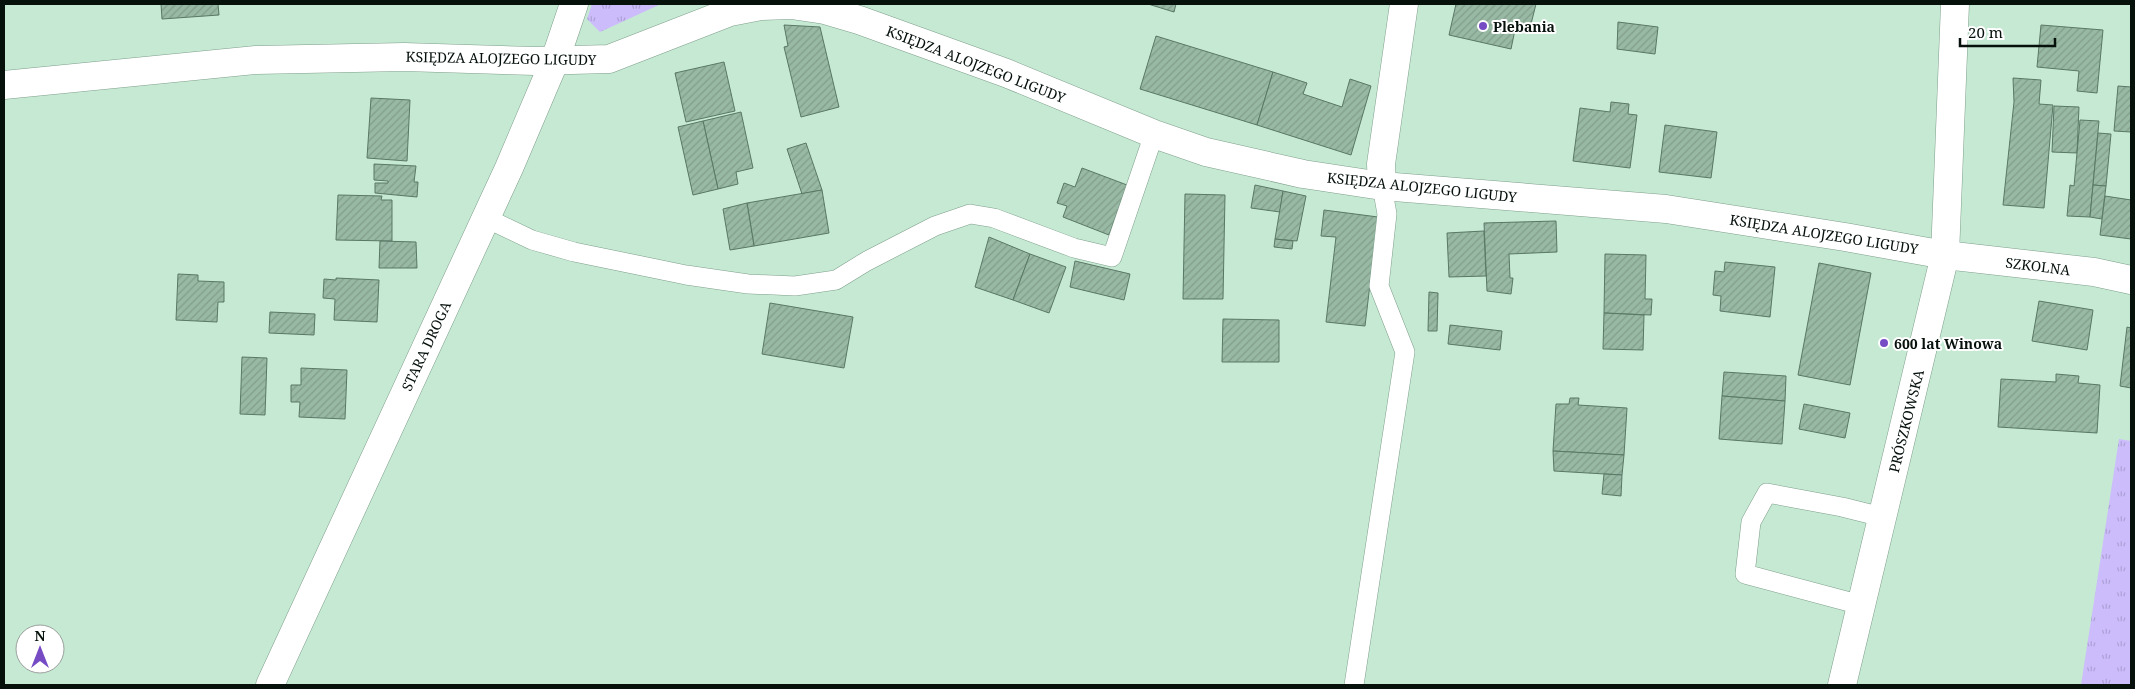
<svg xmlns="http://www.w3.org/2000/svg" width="2135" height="689" viewBox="0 0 2135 689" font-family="'Noto Serif',serif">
<defs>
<pattern id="grass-tufts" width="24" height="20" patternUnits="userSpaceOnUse" patternTransform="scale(1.25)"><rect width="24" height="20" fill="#ccbcfc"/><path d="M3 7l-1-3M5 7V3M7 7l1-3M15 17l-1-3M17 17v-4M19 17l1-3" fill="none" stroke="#aea1d7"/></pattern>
<pattern id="building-hatch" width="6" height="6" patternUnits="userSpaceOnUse" patternTransform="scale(1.25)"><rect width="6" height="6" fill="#98b9a4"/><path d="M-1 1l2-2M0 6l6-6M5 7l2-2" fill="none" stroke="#829e8c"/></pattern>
</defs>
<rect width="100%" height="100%" fill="#c6e9d3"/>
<!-- grass -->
<g fill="url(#grass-tufts)">
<polygon points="592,4 661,4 600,32 587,19"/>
<polygon points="2119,439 2131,441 2131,685 2081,685"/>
</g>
<!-- building -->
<g fill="url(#building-hatch)" stroke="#597865">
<polygon points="161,4 218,4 219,15 162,19"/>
<polygon points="1148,4 1176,4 1174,12"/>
<polygon points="1456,4 1536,4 1530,28 1516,25 1511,49 1449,35"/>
<polygon points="1618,22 1658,27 1655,54 1617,49"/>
<polygon points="784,25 820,27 839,107 801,117 784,47 788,46"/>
<polygon points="2041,25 2103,30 2097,93 2077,91 2079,71 2037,67"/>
<polygon points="1156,36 1273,72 1257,125 1140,89"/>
<polygon points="724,62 735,111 686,122 675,73"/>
<polygon points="1273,72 1307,83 1303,94 1342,107 1350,79 1371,86 1351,155 1257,125"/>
<polygon points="2013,78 2041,80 2039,104 2053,105 2044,208 2003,205 2014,102"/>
<polygon points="2118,86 2131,87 2131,132 2114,131"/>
<polygon points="371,98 410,100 407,161 367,158"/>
<polygon points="1611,102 1629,104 1628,114 1637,115 1630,168 1573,161 1580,108 1610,112"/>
<polygon points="2054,106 2079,107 2077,153 2052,152"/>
<polygon points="741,112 753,168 736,172 738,184 718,189 703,121"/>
<polygon points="2080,120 2099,121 2090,217 2067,216 2070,185 2074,186"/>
<polygon points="703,121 718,189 693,195 678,127"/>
<polygon points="1665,125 1717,132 1711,178 1659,172"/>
<polygon points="2098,133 2111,134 2106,186 2093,185"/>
<polygon points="806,143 822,190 802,194 787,149"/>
<polygon points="374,164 416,166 414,182 418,182 417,197 375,193 375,183 388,183 388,181 374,180"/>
<polygon points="1082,168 1127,185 1109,235 1063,217 1067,206 1057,203 1064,183 1075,187"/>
<polygon points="1255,185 1283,191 1280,212 1251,208"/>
<polygon points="2093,185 2106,186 2102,219 2090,217"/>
<polygon points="822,190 829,233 754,246 747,203"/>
<polygon points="1283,191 1306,196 1297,241 1275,239"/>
<polygon points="1185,194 1225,195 1223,299 1183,299"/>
<polygon points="338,195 382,196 381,200 392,200 392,241 336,240"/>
<polygon points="2105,196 2131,200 2131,239 2100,235"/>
<polygon points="747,203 754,246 730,250 723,209"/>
<polygon points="1324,210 1378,217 1365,326 1326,322 1336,237 1321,236"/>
<polygon points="1556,221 1557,252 1509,254 1510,278 1513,278 1511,294 1487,291 1484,223"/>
<polygon points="1484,231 1486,276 1449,277 1447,233"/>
<polygon points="989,237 1030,254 1013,300 975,287"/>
<polygon points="1275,239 1293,241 1292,249 1274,247"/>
<polygon points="380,241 416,242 417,268 379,268"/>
<polygon points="1030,254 1066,267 1049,313 1013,300"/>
<polygon points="1605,254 1646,255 1645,299 1652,299 1651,315 1604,313"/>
<polygon points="1075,261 1130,274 1124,300 1070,287"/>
<polygon points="1725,262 1775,267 1770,317 1720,311 1721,296 1713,295 1715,271 1724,272"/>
<polygon points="1819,263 1871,273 1850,385 1798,375"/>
<polygon points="178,274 198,275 198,281 224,282 224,302 218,302 217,322 176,320"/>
<polygon points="336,278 379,280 377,322 334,320 335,299 323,298 324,279 336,280"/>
<polygon points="1429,292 1438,293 1437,331 1428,331"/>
<polygon points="2039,301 2093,310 2087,350 2032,341"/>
<polygon points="770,303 853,317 844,368 762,354"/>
<polygon points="270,312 315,314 314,335 269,333"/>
<polygon points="1604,313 1644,315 1643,350 1603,349"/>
<polygon points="1223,319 1279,320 1279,362 1222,362"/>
<polygon points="1450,325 1502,331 1500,350 1448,344"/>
<polygon points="2127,327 2131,328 2131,388 2120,386"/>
<polygon points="242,357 267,358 265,415 240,414"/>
<polygon points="301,368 347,370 345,419 299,417 300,402 291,402 291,385 301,385"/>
<polygon points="1724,372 1786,376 1785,401 1722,396"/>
<polygon points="2056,374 2079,376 2078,383 2100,385 2097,433 1998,427 2001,379 2056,382"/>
<polygon points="1722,396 1785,401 1782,444 1719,439"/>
<polygon points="1570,398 1579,398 1578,405 1627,408 1624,455 1553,451 1556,404 1569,404"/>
<polygon points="1804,404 1850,413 1845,438 1799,429"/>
<polygon points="1553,451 1624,455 1622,475 1554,471"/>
<polygon points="1604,474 1622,475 1621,496 1602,494"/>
</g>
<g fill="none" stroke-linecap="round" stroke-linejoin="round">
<!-- service casing -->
<g stroke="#7e9f8b" stroke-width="20">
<g id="service">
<polyline points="486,218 532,240 574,252 686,275 748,284 795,286 836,280 867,261 935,226 970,214 994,218 1074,248 1112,257 1154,134"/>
<polyline points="1861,605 1745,574 1751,522 1767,493 1842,507 1882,517"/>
<polyline points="1354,685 1405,352 1379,286 1387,214 1382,186"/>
</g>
</g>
<!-- minor casing -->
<g stroke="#7e9f8b" stroke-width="29">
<g id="minor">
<polyline points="4,85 256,60 404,57 535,61 609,59 730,12 761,6 791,5 825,10 859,20 1006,73 1154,134 1206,152 1303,174 1382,186 1666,209 1845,237 1945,255 2094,272 2131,280"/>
<polyline points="1382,186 1381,164 1404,4"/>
<polyline points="270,685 509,168 555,60 574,4"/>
</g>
</g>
<!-- secondary casing -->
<g stroke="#7e9f8b" stroke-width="29">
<polyline id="secondary" points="1842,685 1945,255 1955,4"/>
</g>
<!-- service -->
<use href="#service" stroke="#fff" stroke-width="19"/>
<!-- minor -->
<use href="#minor" stroke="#fff" stroke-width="28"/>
<!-- secondary -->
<use href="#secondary" stroke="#fff" stroke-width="28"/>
</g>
<!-- markers -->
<g fill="#764bc4" stroke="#fff" stroke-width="2">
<circle cx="1483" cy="26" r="5"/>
<circle cx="1884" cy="343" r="5"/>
</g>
<g text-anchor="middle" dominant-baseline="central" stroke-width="4" stroke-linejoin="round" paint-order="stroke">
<!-- poi labels -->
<g font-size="14" font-weight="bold" fill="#06110b" stroke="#fff" text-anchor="start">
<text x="1493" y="26">Plebania</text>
<text x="1894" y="343">600 lat Winowa</text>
</g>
<!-- street labels -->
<g font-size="14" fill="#06110b" stroke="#fff">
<text transform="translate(501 58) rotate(1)">KSIĘDZA ALOJZEGO LIGUDY</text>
<text transform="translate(976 64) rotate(21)">KSIĘDZA ALOJZEGO LIGUDY</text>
<text transform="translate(1422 187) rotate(6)">KSIĘDZA ALOJZEGO LIGUDY</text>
<text transform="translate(1824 234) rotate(9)">KSIĘDZA ALOJZEGO LIGUDY</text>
<text transform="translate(2038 266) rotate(7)">SZKOLNA</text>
<text transform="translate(426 346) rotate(-65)">STARA DROGA</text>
<text transform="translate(1906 421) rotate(-76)">PRÓSZKOWSKA</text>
</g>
</g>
<!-- border -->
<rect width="2135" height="689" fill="none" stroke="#06110b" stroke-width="10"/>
<!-- north arrow -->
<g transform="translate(40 649)"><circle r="24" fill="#ffffff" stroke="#9ba09d"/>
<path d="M0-4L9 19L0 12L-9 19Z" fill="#764bc4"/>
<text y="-8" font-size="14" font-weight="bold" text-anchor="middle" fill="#06110b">N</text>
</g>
<!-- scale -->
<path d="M1960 38v8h95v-8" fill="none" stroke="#06110b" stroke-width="2.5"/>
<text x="1968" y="38" font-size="15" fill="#06110b" stroke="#ffffff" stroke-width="4" paint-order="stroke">20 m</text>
</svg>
